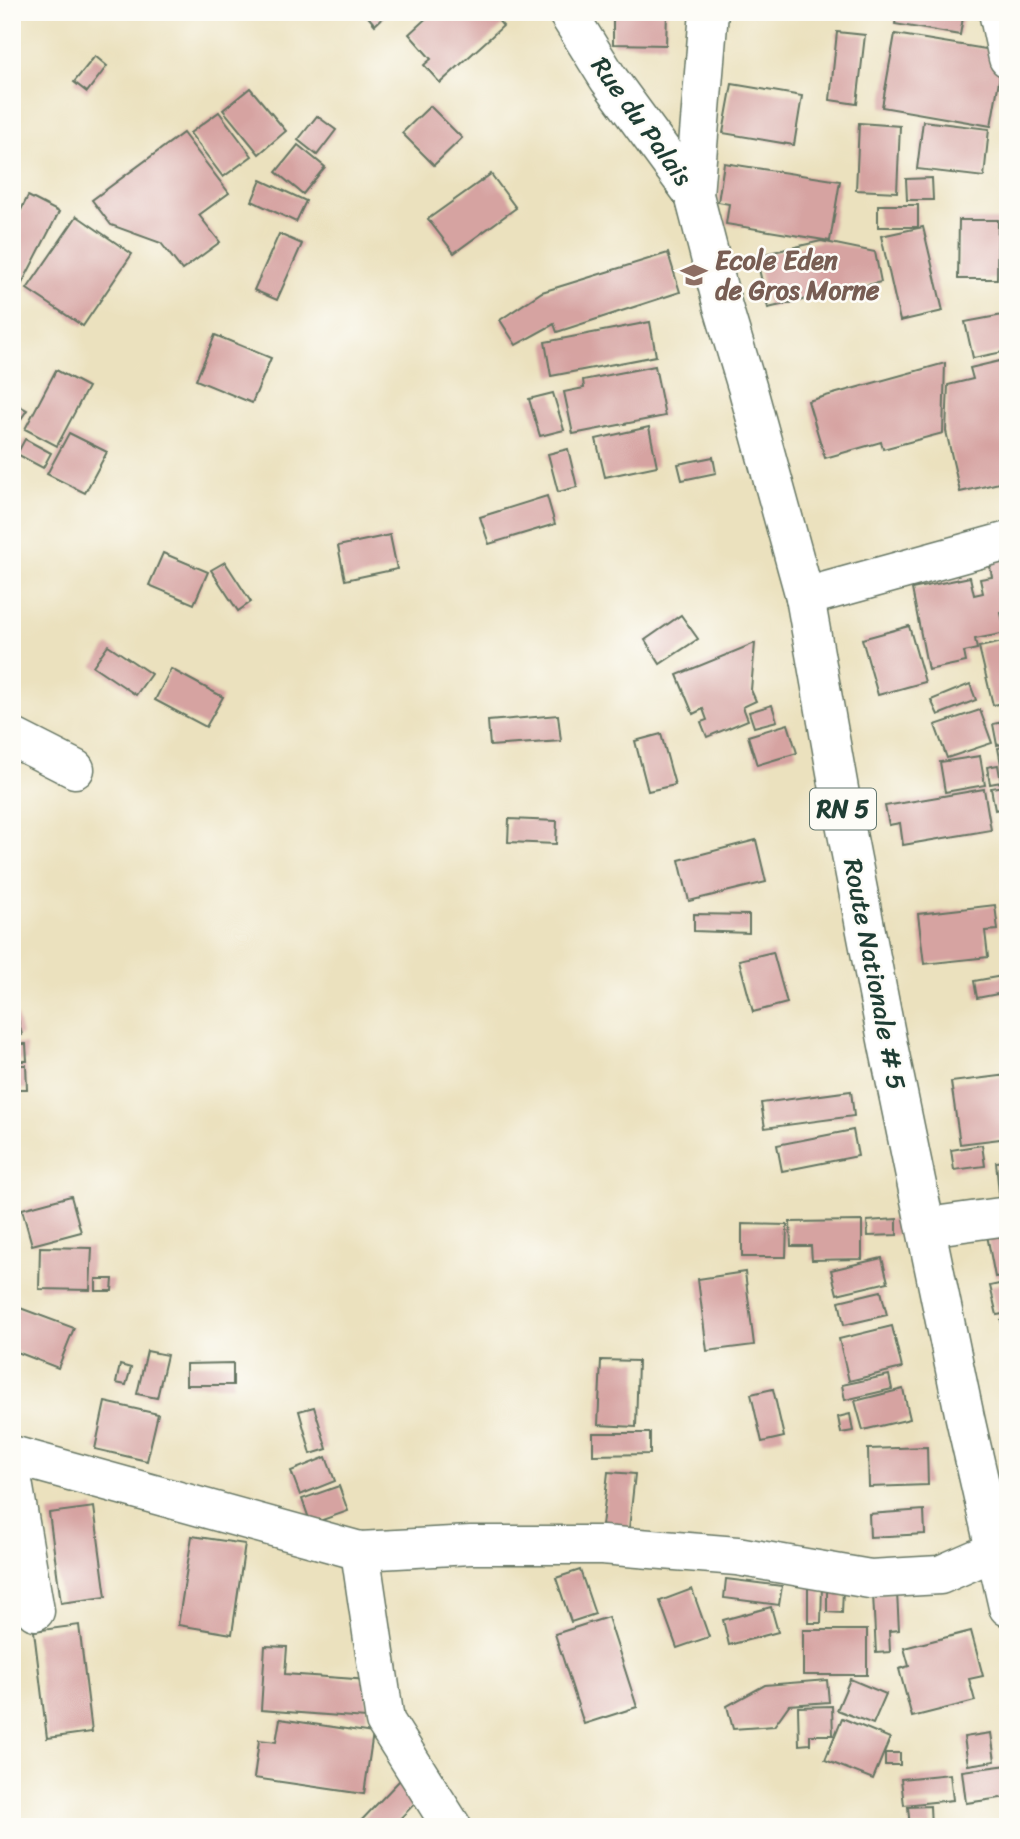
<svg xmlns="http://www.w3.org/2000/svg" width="1020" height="1839" viewBox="0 0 1020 1839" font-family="Sriracha,sans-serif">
<rect width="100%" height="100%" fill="#fdfcf7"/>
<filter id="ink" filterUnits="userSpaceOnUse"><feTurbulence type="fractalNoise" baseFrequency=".0143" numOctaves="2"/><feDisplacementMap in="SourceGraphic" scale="14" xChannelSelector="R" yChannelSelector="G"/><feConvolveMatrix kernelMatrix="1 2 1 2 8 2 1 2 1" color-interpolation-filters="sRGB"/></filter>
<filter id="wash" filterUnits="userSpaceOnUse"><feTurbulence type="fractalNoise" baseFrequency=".00686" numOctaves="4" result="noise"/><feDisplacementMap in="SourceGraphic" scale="28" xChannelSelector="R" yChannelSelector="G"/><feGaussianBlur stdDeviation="1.57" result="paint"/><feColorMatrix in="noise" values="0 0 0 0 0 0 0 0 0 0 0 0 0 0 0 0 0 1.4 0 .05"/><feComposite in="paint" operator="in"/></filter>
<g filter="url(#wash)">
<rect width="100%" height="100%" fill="#ebe1be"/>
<g id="blocks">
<!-- building -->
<g fill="#d6a3a1">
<polygon points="364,12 389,12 375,25"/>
<polygon points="433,12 491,12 503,26 440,83 424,65 431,59 409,34"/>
<polygon points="613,12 667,12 666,45 613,44"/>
<polygon points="897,12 964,12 960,35 895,24"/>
<polygon points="837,32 865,35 857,104 830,100"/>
<polygon points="895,34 1004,52 991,126 882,107"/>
<polygon points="95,56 107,66 87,92 74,82"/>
<polygon points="732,84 802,96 794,145 723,133"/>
<polygon points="250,88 286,131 259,154 223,110"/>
<polygon points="430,106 462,138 434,165 402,133"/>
<polygon points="219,112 252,156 223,177 190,133"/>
<polygon points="317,116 336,130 317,155 298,140"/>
<polygon points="923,121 989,129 984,177 917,169"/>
<polygon points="859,123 900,126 897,192 856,190"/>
<polygon points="183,133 229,193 199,215 220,242 182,270 161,243 111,225 92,200"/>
<polygon points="298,145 325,167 303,194 276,172"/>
<polygon points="724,163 840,181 830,241 726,224 729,204 718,202"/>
<polygon points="491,174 516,208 454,253 428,219"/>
<polygon points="932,178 933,200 907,200 906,179"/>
<polygon points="261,180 306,201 296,222 252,201"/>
<polygon points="28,196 59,212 15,297 12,296 12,228"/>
<rect x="878" y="205" width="40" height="22"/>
<polygon points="77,216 132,254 83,326 27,289"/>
<polygon points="959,220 998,220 997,279 958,279"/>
<polygon points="923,227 943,311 900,321 881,236"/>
<polygon points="279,234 302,244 277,300 254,290"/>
<polygon points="821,241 875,252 881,282 768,308 756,256"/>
<polygon points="668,253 680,292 557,332 554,324 516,345 500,320 542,292"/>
<polygon points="1008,314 1008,351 973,358 965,322"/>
<polygon points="650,322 656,356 551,376 545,342"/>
<polygon points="215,335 271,358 252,403 196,380"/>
<polygon points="1008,359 1008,481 960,492 946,431 948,385 973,379 970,368"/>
<polygon points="945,363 943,433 883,449 881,442 825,458 808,401"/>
<polygon points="655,366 665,416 573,434 564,392 584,388 583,380"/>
<polygon points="56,370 88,387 57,446 25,429"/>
<polygon points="553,393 564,430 540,436 529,399"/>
<polygon points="12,402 27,410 12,432"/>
<polygon points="649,427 657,466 605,477 596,439"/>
<polygon points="69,433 107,452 85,493 47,474"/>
<polygon points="25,439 51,453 43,468 17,454"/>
<polygon points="568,449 577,487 558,492 548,454"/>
<polygon points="713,457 716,473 682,480 678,464"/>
<polygon points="547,496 555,524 489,544 480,517"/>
<polygon points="390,535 397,569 345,580 338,546"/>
<polygon points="163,553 208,572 194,604 149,585"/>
<polygon points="1003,559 1006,574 1008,574 1008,611 1001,613 1006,633 975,639 977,649 964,652 966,662 928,670 912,589 970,577 974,595 983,593 980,579 992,577 989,561"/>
<polygon points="225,562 251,602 238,611 211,570"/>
<polygon points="681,615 698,639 660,664 645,640"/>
<polygon points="909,626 925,682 878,695 862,639"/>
<polygon points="1008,641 1008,702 993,705 979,647"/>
<polygon points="755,643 751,690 756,701 743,707 748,720 707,737 701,722 707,720 703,709 693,714 677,675"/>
<polygon points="108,645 151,674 136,695 93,666"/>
<polygon points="171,669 223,697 206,727 155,700"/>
<polygon points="970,684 976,700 938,715 931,700"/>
<polygon points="772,705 777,721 754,727 749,712"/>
<polygon points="980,710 992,743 947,758 935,725"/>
<polygon points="558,715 561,741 490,746 488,721"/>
<polygon points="1008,721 1008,743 997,745 993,724"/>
<polygon points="788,724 797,753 757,765 748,736"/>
<polygon points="661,734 675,785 648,791 635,741"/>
<polygon points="1008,746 1008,807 995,810 991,788 1005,786 998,748"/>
<polygon points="980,756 985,785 945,792 940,762"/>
<polygon points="998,765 1001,782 990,784 987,767"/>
<polygon points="984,789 991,830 903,845 900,823 889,825 885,806"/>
<polygon points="509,819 557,821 556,844 508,842"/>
<polygon points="756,840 766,882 689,901 679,860"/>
<polygon points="995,905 998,930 985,931 988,957 924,964 918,914"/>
<polygon points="694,914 749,915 749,933 694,931"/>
<polygon points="773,952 787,1003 753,1012 739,960"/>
<polygon points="1008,975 1008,992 977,998 974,981"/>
<polygon points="17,1015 22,1035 12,1037 12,1017"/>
<polygon points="12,1044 26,1044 27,1061 12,1061"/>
<polygon points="12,1065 26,1065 27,1089 13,1089"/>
<polygon points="1008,1075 1008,1138 960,1144 951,1082"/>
<polygon points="851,1091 854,1116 765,1128 761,1103"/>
<polygon points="853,1130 858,1156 782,1171 777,1145"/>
<polygon points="982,1145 985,1166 954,1170 951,1150"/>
<polygon points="1008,1161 1008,1203 1000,1204 996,1162"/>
<polygon points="71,1196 81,1232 32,1245 22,1209"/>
<polygon points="897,1219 897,1235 868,1236 867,1221"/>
<polygon points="862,1221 862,1259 812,1260 811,1246 791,1246 790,1222"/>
<polygon points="742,1224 787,1225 786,1257 742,1257"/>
<polygon points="1008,1231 1008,1275 995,1277 987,1235"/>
<polygon points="40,1247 92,1248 90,1290 39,1289"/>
<polygon points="882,1258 888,1282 837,1294 831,1270"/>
<polygon points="745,1272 754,1345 707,1351 698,1279"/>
<polygon points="96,1279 113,1279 112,1291 96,1291"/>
<polygon points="1008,1282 1008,1313 997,1315 990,1286"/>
<polygon points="881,1291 887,1315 844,1325 839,1301"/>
<polygon points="12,1305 74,1328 58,1368 12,1350"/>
<polygon points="1008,1318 1008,1344 1007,1344 1001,1320"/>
<polygon points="892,1326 902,1368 849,1381 839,1339"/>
<polygon points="147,1351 167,1355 157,1398 137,1394"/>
<polygon points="601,1360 638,1361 636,1427 598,1425"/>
<polygon points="233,1363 233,1385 186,1385 186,1364"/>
<polygon points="120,1365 131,1368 126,1385 116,1383"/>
<polygon points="889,1375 892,1389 845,1400 842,1385"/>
<polygon points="773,1389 784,1437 762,1442 751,1394"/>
<polygon points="903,1389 910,1419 863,1430 855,1401"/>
<polygon points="105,1402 158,1414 147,1461 95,1449"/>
<polygon points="314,1407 327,1449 311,1454 299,1411"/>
<polygon points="850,1414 853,1431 841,1433 838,1417"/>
<polygon points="593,1433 650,1433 650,1454 593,1455"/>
<polygon points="927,1447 928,1485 869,1487 868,1449"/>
<polygon points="326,1457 335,1481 300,1495 291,1471"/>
<polygon points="608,1472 635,1474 629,1529 602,1526"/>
<polygon points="339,1486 348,1511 311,1524 302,1499"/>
<polygon points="94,1507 106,1597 61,1603 49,1513"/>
<polygon points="924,1510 925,1534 870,1537 869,1514"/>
<polygon points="192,1536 245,1544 232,1634 178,1625"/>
<polygon points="580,1570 595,1614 571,1622 556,1578"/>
<polygon points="726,1579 782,1586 779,1605 724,1598"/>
<polygon points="808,1586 822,1586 821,1623 808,1623"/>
<polygon points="692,1589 709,1637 677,1648 660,1601"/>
<polygon points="827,1589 843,1589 842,1613 827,1612"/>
<polygon points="897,1593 899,1630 889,1631 890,1652 876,1653 873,1594"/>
<polygon points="771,1607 778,1632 729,1645 723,1620"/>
<polygon points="608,1617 637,1707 584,1724 555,1634"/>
<polygon points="79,1625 92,1732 47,1738 34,1631"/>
<rect x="803" y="1630" width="64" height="45"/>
<polygon points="971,1631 983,1676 969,1679 975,1701 912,1717 899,1669 909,1666 904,1648"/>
<polygon points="265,1646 287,1647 285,1674 369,1680 366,1718 261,1710"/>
<polygon points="850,1679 886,1694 873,1724 837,1710"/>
<polygon points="827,1680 829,1702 789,1705 774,1726 733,1729 727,1706 765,1685"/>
<polygon points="832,1706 833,1735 810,1735 810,1744 799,1745 798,1707"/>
<polygon points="842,1718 890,1738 873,1779 825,1760"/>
<polygon points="280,1719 373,1733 364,1794 254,1778 259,1740 276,1742"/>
<polygon points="991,1733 995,1761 968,1765 964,1737"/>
<rect x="885" y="1753" width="15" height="12"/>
<polygon points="1008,1765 1008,1797 966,1803 962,1771"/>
<polygon points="950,1774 953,1800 904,1805 901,1779"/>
<polygon points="401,1779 420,1798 392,1827 355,1827"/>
<polygon points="930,1806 931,1827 910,1827 908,1807"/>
<polygon points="435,1815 442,1827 414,1827"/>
</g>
</g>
</g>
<g filter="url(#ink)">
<use href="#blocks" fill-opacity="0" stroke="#667664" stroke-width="2"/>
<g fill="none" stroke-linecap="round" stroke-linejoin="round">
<!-- street casing -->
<g stroke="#667664" stroke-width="41">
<g id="street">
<polyline points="567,12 608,78 694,195"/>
<polyline points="998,12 1008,58"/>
<polyline points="805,597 1008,541"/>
<polyline points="12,737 75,769"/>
<polyline points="927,1227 1008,1216"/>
<polyline points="12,1455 360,1551 471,1545 602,1545 737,1556 870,1579 940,1575 995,1551"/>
<polyline points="12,1476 35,1611"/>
<polyline points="360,1551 385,1721 452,1827"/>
</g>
</g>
<!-- primary casing -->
<g stroke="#667664" stroke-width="41">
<polyline id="primary" points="709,12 694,195 723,307 748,390 805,597 845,823 888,1045 965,1418 1008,1607"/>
</g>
<!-- street -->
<use href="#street" stroke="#fff" stroke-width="38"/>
<!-- primary -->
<use href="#primary" stroke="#fff" stroke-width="38"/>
</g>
</g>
<!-- icons -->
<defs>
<g id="school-bare" transform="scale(2.1)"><path d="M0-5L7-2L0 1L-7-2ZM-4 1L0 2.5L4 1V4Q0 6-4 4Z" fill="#8d6e63" stroke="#fdfcf7" stroke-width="2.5" paint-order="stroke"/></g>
</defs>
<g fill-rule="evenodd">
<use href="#school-bare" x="694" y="275"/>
</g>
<g text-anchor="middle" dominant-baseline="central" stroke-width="5" stroke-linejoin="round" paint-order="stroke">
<!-- shield labels -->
<rect fill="#fdfcf7" stroke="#62766e" stroke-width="2" x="810" y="788.5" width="66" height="41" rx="5"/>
<g font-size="24" font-weight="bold" fill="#1f3d34">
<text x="843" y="809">RN 5</text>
</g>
<!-- street labels -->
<g font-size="26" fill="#1f3d34" stroke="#fdfcf7">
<text transform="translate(642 121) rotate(54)">Rue du Palais</text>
<text transform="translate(875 974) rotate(79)">Route Nationale # 5</text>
</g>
<!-- education labels -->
<g font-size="26" font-weight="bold" fill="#785e54" stroke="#fdfcf7" text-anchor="start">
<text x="715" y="260">Ecole Eden<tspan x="715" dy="30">de Gros Morne</tspan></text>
</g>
</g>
<!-- margin -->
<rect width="1020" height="1839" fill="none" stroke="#fdfcf7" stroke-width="42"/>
</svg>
